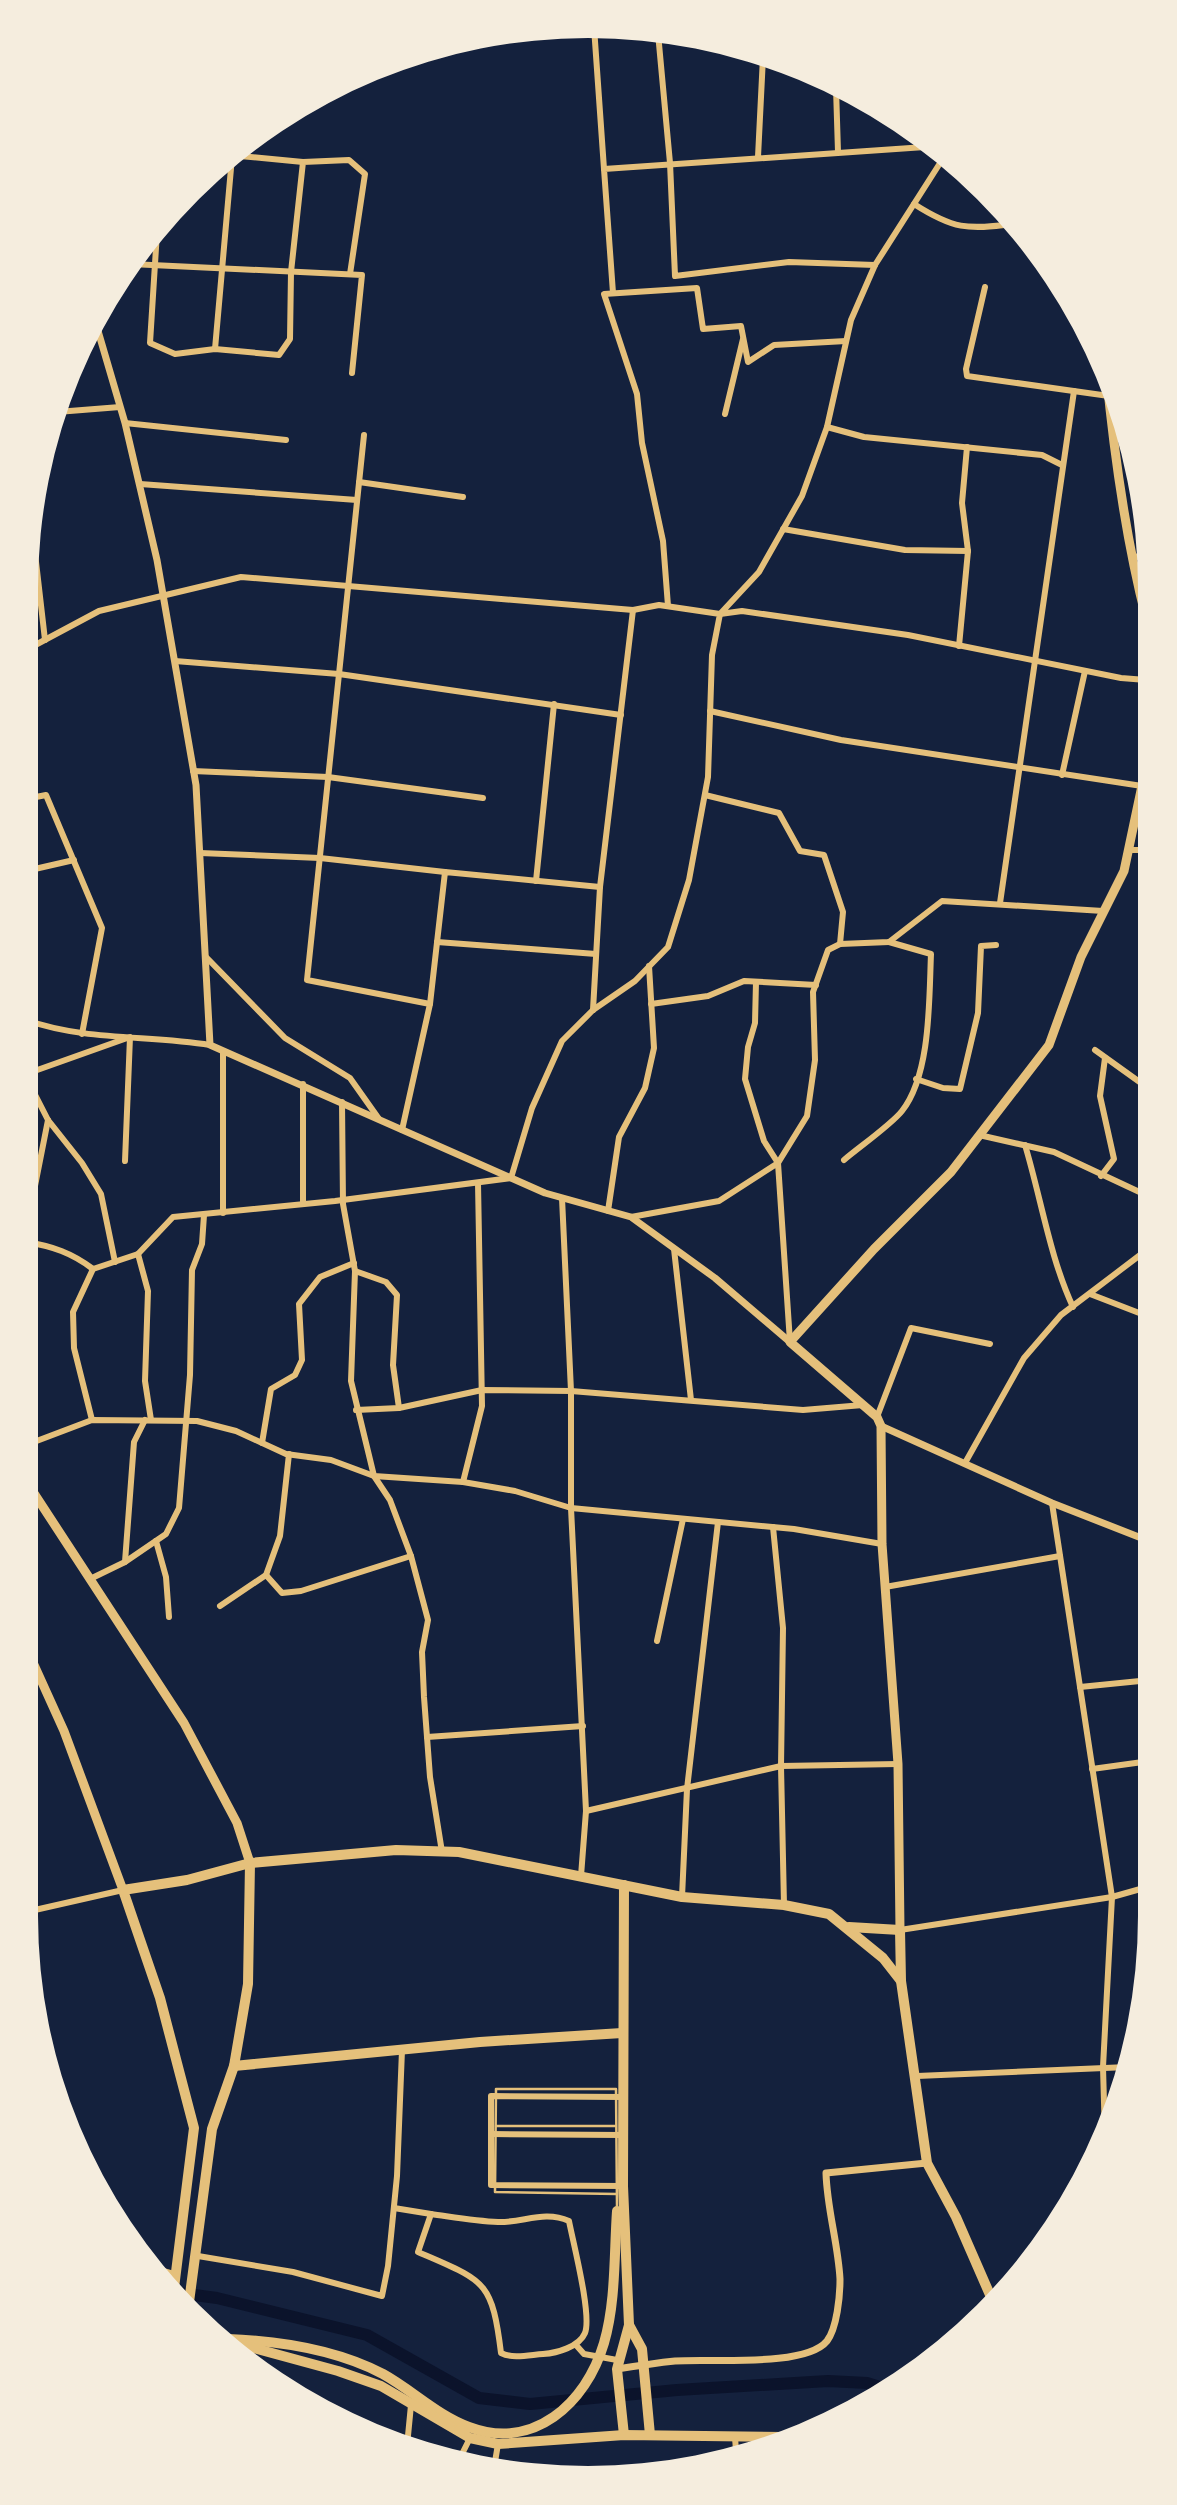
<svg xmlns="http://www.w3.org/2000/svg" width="1177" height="2505" viewBox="0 0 1177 2505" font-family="'PT Sans',sans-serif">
<rect width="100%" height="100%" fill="#14213d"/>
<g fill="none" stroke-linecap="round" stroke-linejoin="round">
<!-- canal -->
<polyline stroke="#0b132b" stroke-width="12" points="179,2293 217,2298 367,2335 479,2398 530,2404 677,2390 828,2381 867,2383 883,2388"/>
<!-- service -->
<g stroke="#e5c07b" stroke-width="2.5">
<polyline points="496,2126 615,2126"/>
<polyline points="617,2194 495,2192 496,2089 616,2089 617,2207"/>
</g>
<!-- minor -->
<g stroke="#e5c07b" stroke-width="6">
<polyline points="594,27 604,169"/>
<polyline points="658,33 670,163 675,276 789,262 875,265"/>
<polyline points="836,88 838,152"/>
<polyline points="927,140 925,147 942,160"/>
<polyline points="758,157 763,57"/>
<polyline points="232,158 240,156 303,162"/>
<polyline points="948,159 942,160 875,265 851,320 827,427 802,496 759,572 720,614 742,611 908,635 1121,678 1146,680"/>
<path d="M914 204C953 229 967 230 1013 224"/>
<polyline points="157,232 150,343 175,354 215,349 279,355 290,339 291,272 303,162 349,160 365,174 350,274"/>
<polyline points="131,264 362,275 352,373"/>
<polyline points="985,287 966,369 967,376 1109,396"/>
<polyline points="613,293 604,169 925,147"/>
<polyline points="215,349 232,157"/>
<polyline points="57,412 120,407"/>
<polyline points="725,414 743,339"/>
<polyline points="125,423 286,440"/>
<polyline points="827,427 864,437 1042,455 1062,465"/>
<polyline points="364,435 307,980 430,1004 402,1130"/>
<polyline points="359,482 463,497"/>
<polyline points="140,484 357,500"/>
<polyline points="32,527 45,640"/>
<polyline points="783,529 905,550 968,551"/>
<polyline points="1132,560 1146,551"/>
<polyline points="668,606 663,541 642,443 637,394 604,294 697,288 703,329 741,326 748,362 774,345 846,341"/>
<polyline points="959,646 968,551 962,503 967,447"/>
<polyline points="26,650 99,611 241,577 633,610 659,605 720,614 712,655 708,777 689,880 668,947 635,981 593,1010 562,1041 532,1108 511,1178 335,1201 173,1217 138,1254 93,1269 73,1312 74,1348 92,1420"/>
<polyline points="175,661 339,674 621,715"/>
<polyline points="710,711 841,740 1142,786"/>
<polyline points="193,771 328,777 483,798"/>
<polyline points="1062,775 1085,671"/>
<polyline points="705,795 779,813 800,851 824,855 843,912 840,944 828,950 813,992 815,1060 807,1116 778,1163 764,1141 745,1079 748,1047 755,1023 756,982"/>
<polyline points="26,799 46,795 102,928 82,1034"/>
<polyline points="1128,850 1147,850"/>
<polyline points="200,853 320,858 445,872"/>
<polyline points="26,871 74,860"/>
<polyline points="536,881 554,704"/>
<polyline points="1000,903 1074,391"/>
<polyline points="437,942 596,954"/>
<polyline points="840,944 889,942 942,901 1103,911"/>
<polyline points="207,958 285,1038 350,1078 379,1119"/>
<polyline points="430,1004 445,872 600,887 633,610"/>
<polyline points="651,1004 708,996 744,981 816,985"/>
<polyline points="593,1010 600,887"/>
<path d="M26 1020C86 1041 148 1035 210 1045"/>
<polyline points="1095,1050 1148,1088"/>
<polyline points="223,1051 223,1213"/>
<polyline points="26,1057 28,1021"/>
<polyline points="26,1074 130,1037 125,1161"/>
<polyline points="26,1077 48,1120 82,1163 101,1194 115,1262"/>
<polyline points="916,1079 943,1088 960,1089 978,1013 981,946 996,945"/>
<polyline points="303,1084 303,1204"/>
<polyline points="342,1102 343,1204 355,1271 351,1381 374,1476 390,1500 411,1556 428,1620 422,1652 424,1697 430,1777 442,1852"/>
<polyline points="979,1135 1054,1152 1148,1196"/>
<path d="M1025 1145C1041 1198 1050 1258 1073 1307"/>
<path d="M844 1160C858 1148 892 1124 902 1111 931 1074 929 999 931 954L889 942"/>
<polyline points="1101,1176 1114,1159 1100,1096 1105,1058"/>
<polyline points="34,1191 48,1120"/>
<polyline points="562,1198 571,1391 571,1508 586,1811 581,1876"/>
<polyline points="608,1211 619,1137 645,1088 654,1048 649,966"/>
<polyline points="631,1217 719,1201 778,1163 790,1342"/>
<path d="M26 1242C52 1246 72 1253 93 1269"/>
<polyline points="674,1249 691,1400"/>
<polyline points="138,1254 148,1291 145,1381 151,1420"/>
<polyline points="355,1271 386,1282 397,1295 393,1365 399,1408"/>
<polyline points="1090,1294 1147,1316 1149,1372"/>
<polyline points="356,1410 399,1408 482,1390 571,1391 803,1410 863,1405"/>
<polyline points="877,1417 911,1328 990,1344"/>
<polyline points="262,1443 271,1389 295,1375 302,1360 299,1304 320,1277 354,1263"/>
<polyline points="26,1445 92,1420 197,1421 236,1431 286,1454 331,1460 374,1476 463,1482 515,1491 571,1508 794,1529 882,1544"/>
<polyline points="965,1463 1024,1358 1061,1315 1148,1249"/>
<polyline points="463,1482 482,1406 478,1183"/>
<polyline points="1052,1503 1112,1897 1103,2067 1105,2138"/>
<polyline points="773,1527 783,1628 781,1766 784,1905"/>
<polyline points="1141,1537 1149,1436"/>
<polyline points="156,1541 166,1577 169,1617"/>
<polyline points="125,1562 166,1534 179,1508 190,1375 192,1270 202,1244 204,1215"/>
<polyline points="266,1575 282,1593 301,1591 411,1556"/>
<polyline points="90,1579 125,1562 134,1442 145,1420"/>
<polyline points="885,1587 1060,1556"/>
<polyline points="220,1606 266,1575 280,1536 289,1454"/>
<polyline points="657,1641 683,1519"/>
<polyline points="1080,1687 1150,1680"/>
<polyline points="427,1737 583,1726"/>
<polyline points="1092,1769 1150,1761"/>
<polyline points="586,1811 781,1766 898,1764"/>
<polyline points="682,1897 687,1789 718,1522"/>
<polyline points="26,1912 123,1890"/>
<polyline points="900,1930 1112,1897 1151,1886"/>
<polyline points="917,2076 1128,2067"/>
<polyline points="623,2097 491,2096 491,2185 623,2186"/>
<polyline points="491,2134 623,2135"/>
<polyline points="394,2208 431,2214"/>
<path d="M431 2214C453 2217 476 2221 498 2222 523 2223 544 2210 569 2221 573 2242 592 2315 585 2333 579 2347 557 2353 543 2354 529 2355 513 2359 501 2353 492 2279 484 2281 418 2252Z"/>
<polyline points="198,2256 293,2272 382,2296 388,2266 397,2176 402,2050"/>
<polyline points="153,2268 177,2275"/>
<polyline points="576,2345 584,2354 617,2360"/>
<polyline points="735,2437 736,2451"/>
<polyline points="407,2446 411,2405"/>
<polyline points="458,2462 470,2438"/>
<polyline points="494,2468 498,2444"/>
</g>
<!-- tertiary -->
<g stroke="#e5c07b" stroke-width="7">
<polyline points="96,324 125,423 157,560 196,785 210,1045 545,1193 631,1217 715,1278 790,1342"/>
<polyline points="881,1426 1052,1503 1149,1541"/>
<path d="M617 2369C636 2366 656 2363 675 2361 708 2358 805 2368 827 2341 837 2328 840 2296 840 2279 838 2243 827 2209 826 2173L927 2163"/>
</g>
<!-- secondary -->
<g stroke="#e5c07b" stroke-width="9">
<path d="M1106 370C1114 454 1125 536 1146 618"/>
<polyline points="26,1481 184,1723 237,1823 250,1863"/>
<polyline points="26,1647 64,1731 123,1890"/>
<polyline points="900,1930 898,1764 882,1544 881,1426 877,1417 790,1342 874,1249 951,1172 1049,1045 1081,957 1124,871 1147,762"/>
</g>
<!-- primary -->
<g stroke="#e5c07b" stroke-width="10">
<polyline points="849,1927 900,1930 901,1981"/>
<polyline points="234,2066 480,2042 622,2033"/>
<polyline points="174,2288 194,2128 160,1998 123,1890 187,1880 250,1863 396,1850 459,1852 682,1897 784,1905 829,1914 883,1958 901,1981 927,2163 956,2217 994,2304"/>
<polyline points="189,2302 212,2129 234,2066 248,1984 250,1863"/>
<polyline points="629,2325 642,2349 650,2435"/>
<path d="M228 2339C280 2341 337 2350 383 2374 412 2390 438 2416 469 2427 533 2451 586 2404 604 2343 616 2302 614 2254 617 2211"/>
<polyline points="235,2343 338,2371 381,2386 470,2438 498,2444 624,2435 783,2437"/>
<polyline points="624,2435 617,2369 629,2325 623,2186 624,1885"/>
</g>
</g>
<!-- crop -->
<path d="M0 0H1177V2505H0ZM588 38H588A550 550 0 0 1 1138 588V1916A550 550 0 0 1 588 2466H588A550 550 0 0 1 38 1916V588A550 550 0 0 1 588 38Z" fill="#f5edde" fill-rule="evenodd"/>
</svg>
